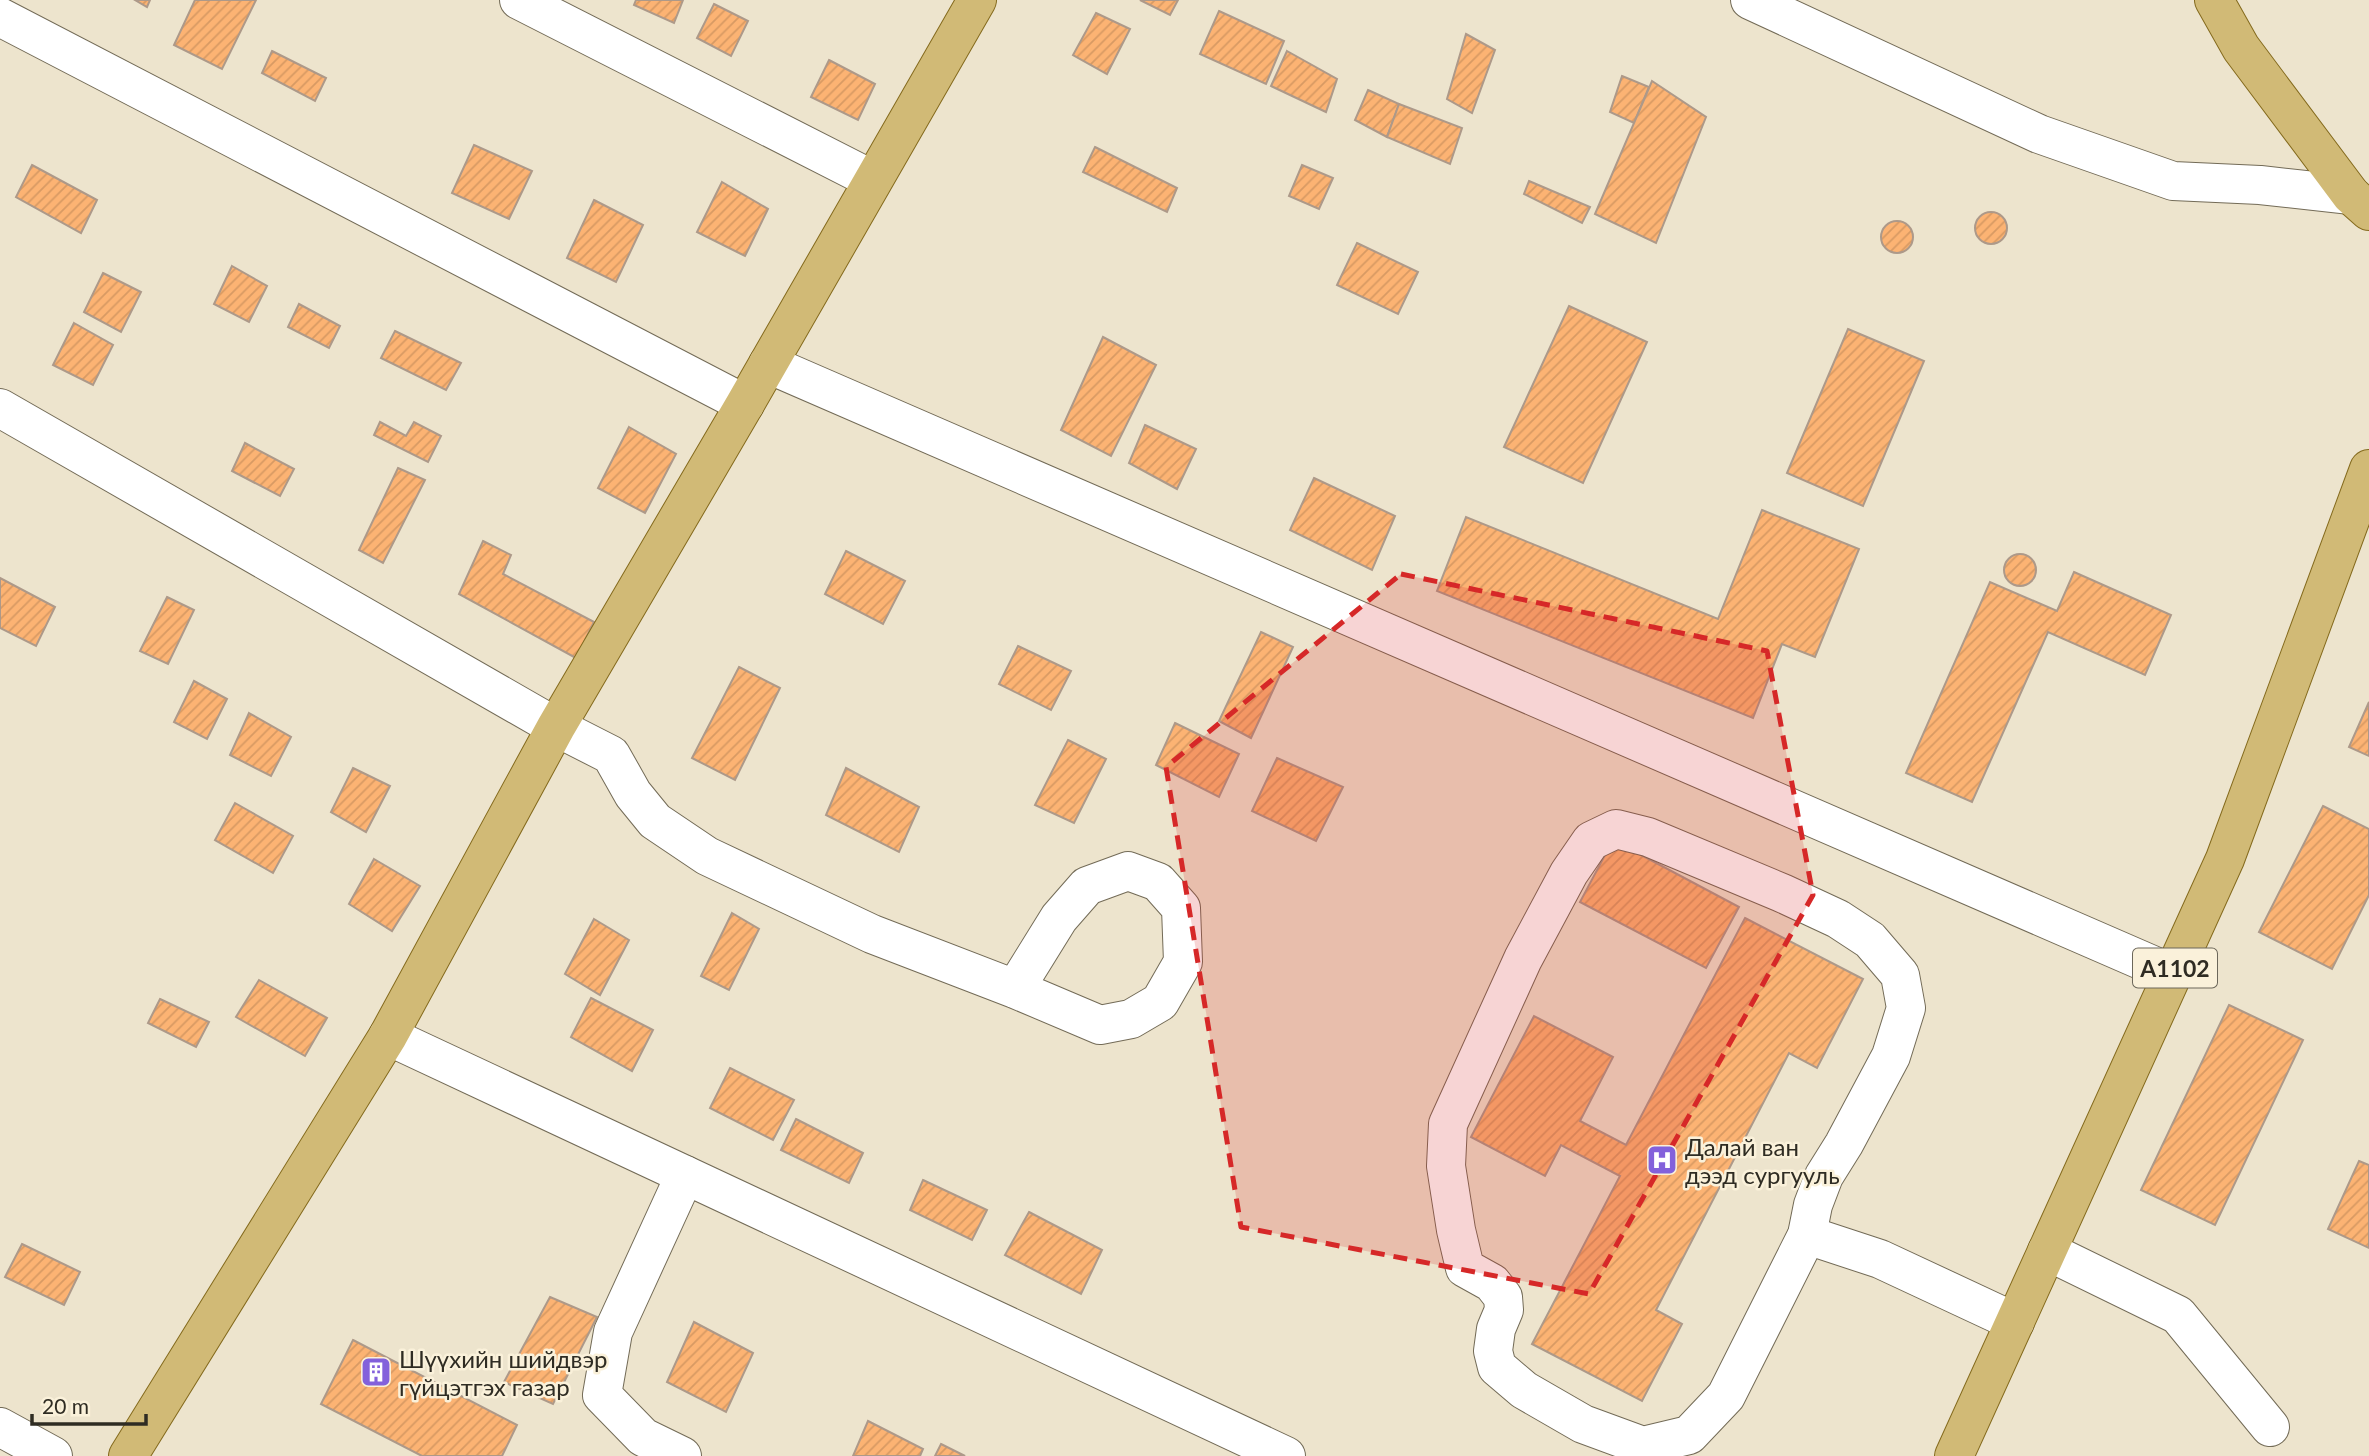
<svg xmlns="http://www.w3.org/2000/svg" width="2369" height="1456" viewBox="0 0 2369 1456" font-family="Lato,sans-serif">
<defs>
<pattern id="building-hatch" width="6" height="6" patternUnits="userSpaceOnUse" patternTransform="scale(1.75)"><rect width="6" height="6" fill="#fcb373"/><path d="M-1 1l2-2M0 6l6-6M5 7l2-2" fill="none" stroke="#d89a63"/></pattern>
</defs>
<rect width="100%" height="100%" fill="#ede4cd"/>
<!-- building -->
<g fill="url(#building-hatch)" stroke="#ad9989" stroke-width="2">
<polygon points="135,0 150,0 147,7"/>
<polygon points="195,0 256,0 222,69 174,45"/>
<polygon points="636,0 683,0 674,23 634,5"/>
<polygon points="1140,0 1178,0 1170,15"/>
<polygon points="714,4 748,21 731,56 697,38"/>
<polygon points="1219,11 1284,41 1266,84 1200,54"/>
<polygon points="1096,13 1130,29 1107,74 1073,55"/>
<polygon points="1466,34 1495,50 1472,113 1447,99"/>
<polygon points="272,51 326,78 315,101 262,73"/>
<polygon points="1287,51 1337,79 1326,112 1271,86"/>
<polygon points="829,60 875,84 858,120 811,97"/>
<polygon points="1622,76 1649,87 1634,123 1610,112"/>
<polygon points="1652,81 1706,117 1656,243 1595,214"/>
<polygon points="1368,90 1399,104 1387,137 1355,120"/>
<polygon points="1399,104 1462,128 1450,164 1387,137"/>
<polygon points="474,145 532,171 509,219 452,193"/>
<polygon points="1095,147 1177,188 1167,212 1083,172"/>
<polygon points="32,165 97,200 81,233 16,197"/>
<polygon points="1302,165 1333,178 1319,209 1289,196"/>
<polygon points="1529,181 1590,207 1582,223 1524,194"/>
<polygon points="722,182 768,209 745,256 697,232"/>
<polygon points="594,200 643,225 616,282 567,258"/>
<circle cx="1991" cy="228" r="16"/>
<circle cx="1897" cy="237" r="16"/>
<polygon points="1357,243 1418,272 1398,314 1337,285"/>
<polygon points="232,266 267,286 249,322 214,304"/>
<polygon points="103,273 141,292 121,332 84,312"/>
<polygon points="299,304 340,326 329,348 288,327"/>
<polygon points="1569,306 1647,342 1583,483 1504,447"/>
<polygon points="74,323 113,345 93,385 53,365"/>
<polygon points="1848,329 1924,361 1863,506 1787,473"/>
<polygon points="395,331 461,363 446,390 381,358"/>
<polygon points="1103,337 1156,365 1111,456 1061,430"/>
<polygon points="380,422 406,436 414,422 441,436 428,462 374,435"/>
<polygon points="1145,425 1196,449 1177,489 1129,463"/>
<polygon points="629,427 676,454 645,513 598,488"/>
<polygon points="245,443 294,469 280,496 232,471"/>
<polygon points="398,468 425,480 383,563 359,550"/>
<polygon points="1314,478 1395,516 1372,570 1290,530"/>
<polygon points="1762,510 1859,549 1815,657 1782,644 1753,718 1437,591 1466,517 1718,619"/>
<polygon points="483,541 511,555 503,574 594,622 576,658 459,594"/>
<polygon points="846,551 905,581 883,624 825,594"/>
<circle cx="2020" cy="570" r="16"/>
<polygon points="2074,572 2171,615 2145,675 2048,632 1972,802 1906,773 1990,582 2057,611"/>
<polygon points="0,578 55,607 36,646 0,628"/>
<polygon points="167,597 194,610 168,664 140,651"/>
<polygon points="1261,632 1293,647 1251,738 1219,721"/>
<polygon points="1018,646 1071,671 1051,710 999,684"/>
<polygon points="739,667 780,688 735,780 692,758"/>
<polygon points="194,681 227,699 207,739 174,722"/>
<polygon points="2369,702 2369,756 2349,747"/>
<polygon points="249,713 291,737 271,776 230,755"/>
<polygon points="1175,723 1239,754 1219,797 1156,765"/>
<polygon points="1068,740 1106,759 1074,823 1035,805"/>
<polygon points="1277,758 1343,787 1316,841 1252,811"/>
<polygon points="353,768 390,786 366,832 331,812"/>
<polygon points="846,768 919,807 899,852 826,815"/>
<polygon points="235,803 293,836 273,873 215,840"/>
<polygon points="2323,806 2369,829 2369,895 2332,969 2259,932"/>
<polygon points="1613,840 1739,907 1706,968 1580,902"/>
<polygon points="374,859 420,886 392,931 349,904"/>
<polygon points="732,913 759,929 729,990 701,976"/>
<polygon points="1745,918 1863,979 1817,1068 1789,1053 1656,1310 1682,1324 1642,1401 1532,1344 1620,1176 1561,1145 1545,1176 1471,1137 1534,1016 1613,1057 1580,1121 1626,1145"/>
<polygon points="594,919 629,940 600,995 565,974"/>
<polygon points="259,980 327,1018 305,1056 236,1017"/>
<polygon points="591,998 653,1030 632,1071 571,1037"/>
<polygon points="160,999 209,1022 196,1047 148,1023"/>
<polygon points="2229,1005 2303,1040 2215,1225 2141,1190"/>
<polygon points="730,1068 794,1100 773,1140 710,1108"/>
<polygon points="796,1119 863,1153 849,1183 781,1150"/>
<polygon points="2359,1161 2369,1165 2369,1248 2328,1229"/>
<polygon points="923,1180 987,1210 972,1240 910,1210"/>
<polygon points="1029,1212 1102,1250 1081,1294 1005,1255"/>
<polygon points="22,1244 80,1272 64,1305 5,1277"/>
<polygon points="550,1297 597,1317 553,1404 504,1382"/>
<polygon points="694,1322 753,1353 726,1412 667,1382"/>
<polygon points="353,1340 517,1425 502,1456 422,1456 321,1404"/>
<polygon points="868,1421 923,1449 920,1456 853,1456"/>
<polygon points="941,1444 965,1456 935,1456"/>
</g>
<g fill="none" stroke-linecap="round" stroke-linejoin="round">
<!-- minor casing -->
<g stroke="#736b57" stroke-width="40">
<g id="minor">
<polyline points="519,0 873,180"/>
<polyline points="1750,0 2039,134 2173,181 2260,185 2351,195"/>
<polyline points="0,17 745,404"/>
<polyline points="768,364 2173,974"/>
<polyline points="0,408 556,727 611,755 633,794 655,821 707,856 872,934 1015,989 1100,1025 1131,1019 1160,1002 1183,962 1181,908 1158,882 1128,871 1087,886 1059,918 1015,989"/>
<polygon points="1616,829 1648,837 1782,893 1838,919 1870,940 1900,975 1906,1008 1891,1056 1844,1144 1824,1176 1813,1205 1807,1235 1726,1396 1689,1435 1643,1446 1583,1424 1524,1390 1497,1367 1493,1351 1496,1329 1504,1310 1503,1297 1492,1283 1465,1268 1456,1230 1446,1166 1448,1124 1523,959 1569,873 1591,841"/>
<polyline points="388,1036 1286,1456"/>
<polyline points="1807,1235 1880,1259 2015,1322"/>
<polyline points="2047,1251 2178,1315 2270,1427"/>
<polyline points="0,1427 53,1456"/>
<polyline points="682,1456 643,1437 602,1395 613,1332 685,1175"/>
</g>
</g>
<!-- major casing -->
<g stroke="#846a1d" stroke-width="40">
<g id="major">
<polyline points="2214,0 2241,48 2351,195 2369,211"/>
<polyline points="128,1456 388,1036 556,727 745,404 977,0"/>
<polyline points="1954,1456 2225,859 2369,469"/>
</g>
</g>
<!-- minor -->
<use href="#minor" stroke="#fff" stroke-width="38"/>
<!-- major -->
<use href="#major" stroke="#d1ba76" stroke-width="38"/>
</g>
<!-- marked area -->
<path fill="#d62828" fill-opacity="0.2" stroke="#d62828" stroke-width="5" stroke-dasharray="14 9" stroke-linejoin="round" d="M1401 574 1767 651 1813 895 1589 1294 1241 1227 1166 767Z"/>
<!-- icons -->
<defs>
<g id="hospital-square" transform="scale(1.575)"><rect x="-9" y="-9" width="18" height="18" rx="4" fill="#8361db" stroke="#faf1da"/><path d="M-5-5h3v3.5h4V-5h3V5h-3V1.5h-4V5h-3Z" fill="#fff"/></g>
<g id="building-square" transform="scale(1.575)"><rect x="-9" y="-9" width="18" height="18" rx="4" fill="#8361db" stroke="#faf1da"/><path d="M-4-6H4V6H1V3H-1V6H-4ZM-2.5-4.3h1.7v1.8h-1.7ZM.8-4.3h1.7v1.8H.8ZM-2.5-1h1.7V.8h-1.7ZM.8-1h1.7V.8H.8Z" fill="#fff"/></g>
</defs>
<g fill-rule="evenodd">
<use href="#hospital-square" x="1662" y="1160"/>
<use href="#building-square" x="376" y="1372"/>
</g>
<g text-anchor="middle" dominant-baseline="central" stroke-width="5" stroke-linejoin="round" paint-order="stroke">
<!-- shield labels -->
<rect fill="#faf1da" stroke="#6c675a" stroke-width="2" x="2133" y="948.5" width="84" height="39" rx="5"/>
<g font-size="23" font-weight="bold" fill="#2f2c23">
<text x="2175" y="968">A1102</text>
</g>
<!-- poi labels -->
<g font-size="24" fill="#2f2c23" stroke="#faf1da" text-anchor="start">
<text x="1685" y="1146">Далай ван<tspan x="1685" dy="28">дээд сургууль</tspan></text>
<text x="399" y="1358">Шүүхийн шийдвэр<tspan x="399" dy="28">гүйцэтгэх газар</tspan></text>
</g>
</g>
<!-- scale -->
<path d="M32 1414v10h114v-10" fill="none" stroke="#2f2c23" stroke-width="3.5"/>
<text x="42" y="1414" font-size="21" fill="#2f2c23" stroke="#faf1da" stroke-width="5" paint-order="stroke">20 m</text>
</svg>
